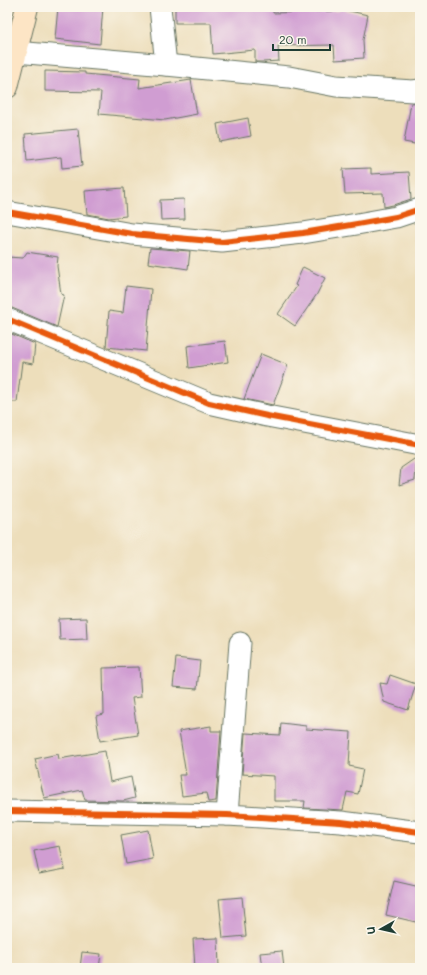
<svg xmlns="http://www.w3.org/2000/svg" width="427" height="975" viewBox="0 0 427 975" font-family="Mali,sans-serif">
<rect width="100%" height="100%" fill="#fbf7ec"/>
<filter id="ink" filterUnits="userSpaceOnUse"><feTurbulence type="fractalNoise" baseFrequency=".025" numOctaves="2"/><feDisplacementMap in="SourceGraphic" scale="8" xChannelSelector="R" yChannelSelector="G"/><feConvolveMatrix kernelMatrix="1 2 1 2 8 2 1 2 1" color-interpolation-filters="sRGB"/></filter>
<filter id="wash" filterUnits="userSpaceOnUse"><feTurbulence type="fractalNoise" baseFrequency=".012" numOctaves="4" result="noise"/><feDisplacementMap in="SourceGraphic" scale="16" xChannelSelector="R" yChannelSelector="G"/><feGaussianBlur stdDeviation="0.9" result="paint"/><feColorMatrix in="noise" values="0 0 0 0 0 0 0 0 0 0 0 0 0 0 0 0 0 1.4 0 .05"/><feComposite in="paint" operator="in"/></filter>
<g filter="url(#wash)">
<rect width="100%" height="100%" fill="#eddebb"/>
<g id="blocks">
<!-- building -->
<g fill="#d09dd2">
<polygon points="58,7 103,7 100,44 55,39"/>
<polygon points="175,7 273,7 273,13 339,11 340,9 368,15 363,40 364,58 335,60 334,45 278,46 279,61 263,62 255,62 255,50 213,54 211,23 175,23"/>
<polygon points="45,71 85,72 85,74 140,79 139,88 191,80 197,114 165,120 99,114 101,92 45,91"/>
<polygon points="420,102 420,145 404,142 411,103"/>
<polygon points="248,118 251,136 220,142 217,124"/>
<polygon points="78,129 82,166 62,168 61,157 27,161 25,134"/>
<polygon points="371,168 371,174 409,172 411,199 393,205 384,207 383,193 345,194 343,169"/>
<polygon points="124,188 126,216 109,218 87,214 85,191"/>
<polygon points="184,199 185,219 161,220 160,200"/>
<polygon points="150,248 190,251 188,269 148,263"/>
<polygon points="27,252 58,257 57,266 61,294 64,295 57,327 12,308 7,307 7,257 23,258"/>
<polygon points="303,267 325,278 317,294 295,326 278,314 297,286 295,285"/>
<polygon points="126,286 151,289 149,315 146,351 106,347 109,311 123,313"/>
<polygon points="7,332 35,344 33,364 22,362 17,402 7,402"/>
<polygon points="225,341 228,362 189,368 187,346"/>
<polygon points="261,354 288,365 273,405 244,399"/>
<polygon points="417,457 415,480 399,485 401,468"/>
<polygon points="86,618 87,639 60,640 59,619"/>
<polygon points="176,658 200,661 197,689 173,687"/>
<polygon points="139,667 141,697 132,698 138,735 100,741 96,716 104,714 103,668"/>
<polygon points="390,675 416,684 408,710 384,702 380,683 387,684"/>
<polygon points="281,723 306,726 306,729 351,732 349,766 363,769 358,794 347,792 343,810 304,808 305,801 274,801 274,776 242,774 245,733 280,735"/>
<polygon points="211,726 211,731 221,731 216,801 208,802 206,793 182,796 179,775 186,775 179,731"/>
<polygon points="105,751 110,782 131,777 135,798 123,801 85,800 82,790 44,798 35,759 58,754 59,759"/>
<polygon points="148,830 153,859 126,864 121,835"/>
<polygon points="60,846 65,869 39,874 34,851"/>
<polygon points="394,881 420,887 420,923 386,915"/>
<polygon points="242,897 246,936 223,938 219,899"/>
<polygon points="218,938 219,968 195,968 193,939"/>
<polygon points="282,951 284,968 262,968 260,953"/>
<polygon points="82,952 101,954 99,968 80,968"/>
</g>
</g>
</g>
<g filter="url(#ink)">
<use href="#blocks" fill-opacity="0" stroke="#677563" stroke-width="1"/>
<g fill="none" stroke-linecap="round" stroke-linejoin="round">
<!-- street casing -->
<g stroke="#677563" stroke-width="23">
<g id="street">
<polyline points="160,7 166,65"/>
<polyline points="16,52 166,65 289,77 336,86 413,91 420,90"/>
<polyline points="7,212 132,234 222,242 303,233 357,224 396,217 420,209"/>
<polyline points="7,319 209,403 267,416 420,445"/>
<polyline points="7,811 227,815 341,822 420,832"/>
<polyline points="227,815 240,643"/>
</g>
</g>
<!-- secondary casing -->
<g stroke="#677563" stroke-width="24">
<polyline id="secondary" points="7,87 27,7"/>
</g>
<!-- street -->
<use href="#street" stroke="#fff" stroke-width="21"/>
<!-- secondary -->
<use href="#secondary" stroke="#fde5c5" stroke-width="22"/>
<!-- cycleway casing -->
<g stroke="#fbf7ec" stroke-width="8">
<g id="cycleway">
<polyline points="7,212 132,234 222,242 303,233 357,224 396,217 420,209"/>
<polyline points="7,319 209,403 267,416 420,445"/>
<polyline points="7,811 227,815 341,822 420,832"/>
</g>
</g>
<!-- cycleway -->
<use href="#cycleway" stroke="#e8590c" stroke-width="6"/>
</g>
</g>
<!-- margin -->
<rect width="427" height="975" fill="none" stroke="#fbf7ec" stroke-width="24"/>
<!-- north arrow -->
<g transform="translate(381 929) rotate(262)" stroke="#fbf7ec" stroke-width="3" paint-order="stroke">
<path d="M0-3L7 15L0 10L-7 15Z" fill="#1f3d34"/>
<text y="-6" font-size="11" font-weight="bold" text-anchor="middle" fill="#1f3d34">U</text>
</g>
<!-- scale -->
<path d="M273 44v6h57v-6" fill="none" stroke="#1f3d34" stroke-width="2"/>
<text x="279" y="44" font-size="12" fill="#1f3d34" stroke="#fbf7ec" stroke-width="3" paint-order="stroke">20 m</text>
</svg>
